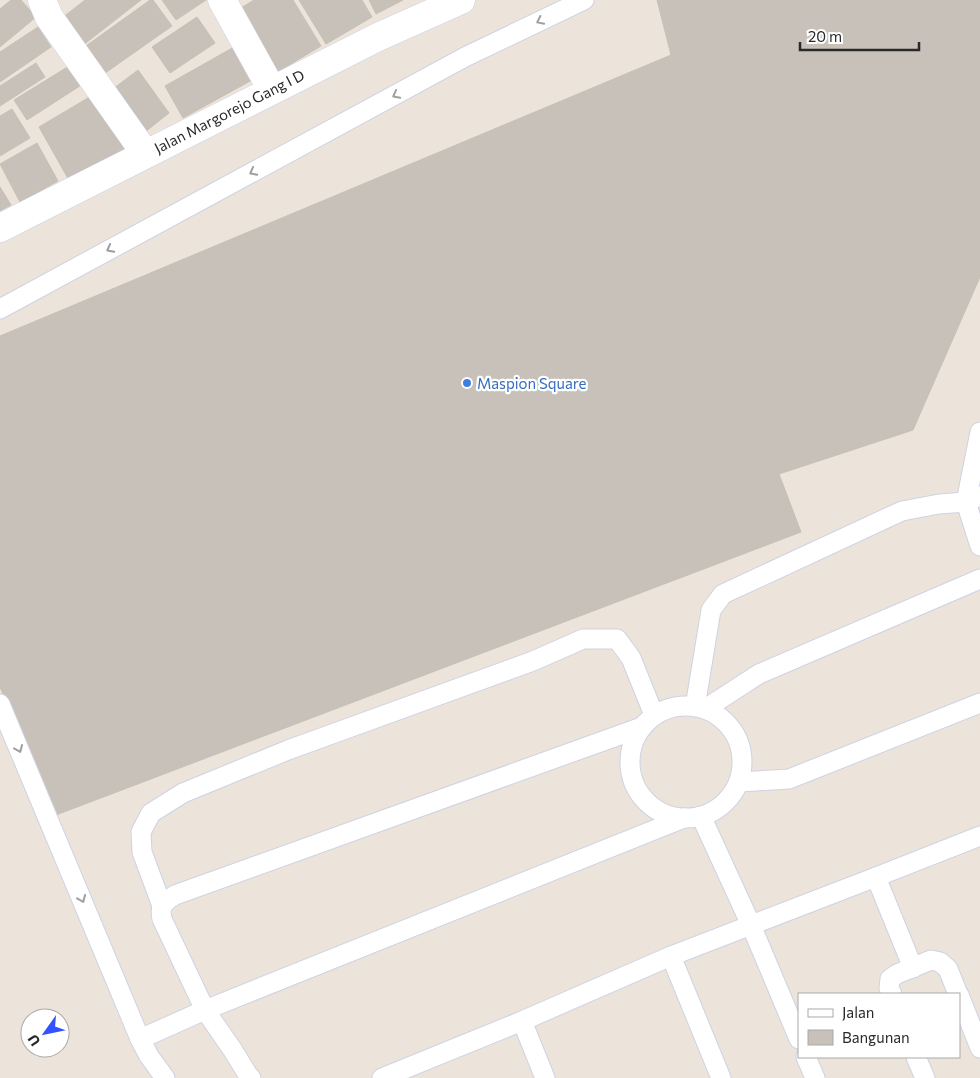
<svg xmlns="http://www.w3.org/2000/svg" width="980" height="1078" viewBox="0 0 980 1078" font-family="Commissioner,sans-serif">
<rect width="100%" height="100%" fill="#ece4da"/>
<!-- building -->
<g fill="#c7c1b9" stroke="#c7c0b3">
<polygon points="11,0 21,0 36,17 0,47 0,9"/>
<polygon points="85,0 141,0 78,49 57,22"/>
<polygon points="150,0 153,0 172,26 98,78 79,51"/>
<polygon points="162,0 206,0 176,20"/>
<polygon points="254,0 293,0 321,46 269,77 231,14"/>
<polygon points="299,0 362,0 372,17 326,44"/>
<polygon points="369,0 403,0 376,14"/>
<polygon points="657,0 980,0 980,277 913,430 779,474 801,532 56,815 0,687 0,336 671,55"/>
<polygon points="197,17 215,43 170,73 152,47"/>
<polygon points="38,27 51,47 0,82 0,52"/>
<polygon points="234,47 252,80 183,118 165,86"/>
<polygon points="36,63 45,77 0,106 0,86"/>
<polygon points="74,63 86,82 27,120 14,100"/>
<polygon points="138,70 169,113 145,132 113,89"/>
<polygon points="98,92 130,147 70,182 39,127"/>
<polygon points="12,109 30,138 0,156 0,116"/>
<polygon points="37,143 58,181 20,202 0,164"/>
<polygon points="0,187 11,205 0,211"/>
</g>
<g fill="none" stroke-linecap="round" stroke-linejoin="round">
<!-- lane casing -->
<g stroke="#cfd2e2" stroke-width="21">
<g id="lane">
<polyline points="0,309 465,57 584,0"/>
<polyline points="980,432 966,502 980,546"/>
<polyline points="0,704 140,1039 149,1056 165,1078"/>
<circle cx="686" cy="762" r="56"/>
<polyline points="695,707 711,610 723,594 902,511 939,504 966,502 980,496"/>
<polyline points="705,709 759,674 980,579"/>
<polyline points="739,782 789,779 980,703"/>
<polyline points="701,816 751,925 799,1039"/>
<polyline points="876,877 913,968"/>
<polyline points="162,906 142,852 141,832 151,813 183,793 288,750 533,661 583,639 617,639 631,658 654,715"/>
<polyline points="892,994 889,988 890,979 897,974 931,960 940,962 948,969 958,994"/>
<polyline points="959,995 980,1048"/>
<polyline points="522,1021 671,956"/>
<polyline points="140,1039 205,1010 684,818"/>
<polyline points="806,1057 815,1078"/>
<polyline points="916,1057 925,1078"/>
<path d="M251 1078 248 1075 232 1049 205 1010 162 919C159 906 164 902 175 895L642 727"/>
<polyline points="382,1078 522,1021 545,1078"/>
<polyline points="721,1078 671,956 876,877 980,836"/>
</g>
</g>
<!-- street casing -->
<g stroke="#cfd2e2" stroke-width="29">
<g id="street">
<polyline points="42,0 49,17 145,153"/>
<polyline points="222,0 272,90"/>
<polyline points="0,228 378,37 461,0"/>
</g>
</g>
<!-- lane -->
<use href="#lane" stroke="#fff" stroke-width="19"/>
<!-- street -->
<use href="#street" stroke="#fff" stroke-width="28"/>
</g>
<!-- one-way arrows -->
<defs><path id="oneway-chevron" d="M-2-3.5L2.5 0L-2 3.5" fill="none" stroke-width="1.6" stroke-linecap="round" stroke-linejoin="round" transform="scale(1.25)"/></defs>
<g stroke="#9f9f9f">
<use href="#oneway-chevron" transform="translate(540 21) rotate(154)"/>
<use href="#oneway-chevron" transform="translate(396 95) rotate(152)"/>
<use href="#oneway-chevron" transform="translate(253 172) rotate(152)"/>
<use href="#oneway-chevron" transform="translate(110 249) rotate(152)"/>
<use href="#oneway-chevron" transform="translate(19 749) rotate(67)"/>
<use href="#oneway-chevron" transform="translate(82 899) rotate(67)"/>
</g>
<!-- markers -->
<circle fill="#3f7fe0" stroke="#fff" stroke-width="2" cx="467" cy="383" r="5"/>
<g text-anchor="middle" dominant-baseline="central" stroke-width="4.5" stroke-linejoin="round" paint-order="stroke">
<!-- street labels -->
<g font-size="15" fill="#292929" stroke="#fff">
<text transform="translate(229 111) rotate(-27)">Jalan Margorejo Gang I D</text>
</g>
<!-- shop labels -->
<g font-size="15" fill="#366cbe" stroke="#fff" text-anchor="start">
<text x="477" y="383">Maspion Square</text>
</g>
</g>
<!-- legend -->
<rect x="798" y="993" width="162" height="65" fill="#ffffff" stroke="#a9a9a9"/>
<rect x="808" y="1009" width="25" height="8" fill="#ffffff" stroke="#a9a9a9"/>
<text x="842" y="1018" font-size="15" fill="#292929">Jalan</text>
<rect x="808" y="1030" width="25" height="15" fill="#c7c1b9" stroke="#a9a9a9"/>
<text x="842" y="1043" font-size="15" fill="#292929">Bangunan</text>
<!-- north arrow -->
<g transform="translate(45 1033) rotate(237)"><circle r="24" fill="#ffffff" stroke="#a9a9a9"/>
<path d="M0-4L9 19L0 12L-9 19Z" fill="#3352ff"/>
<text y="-8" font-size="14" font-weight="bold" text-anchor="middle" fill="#292929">U</text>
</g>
<!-- scale -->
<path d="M800 42v8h119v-8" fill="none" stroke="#292929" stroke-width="2.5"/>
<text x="808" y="42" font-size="15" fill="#292929" stroke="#ffffff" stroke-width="4" paint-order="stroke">20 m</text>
</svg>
